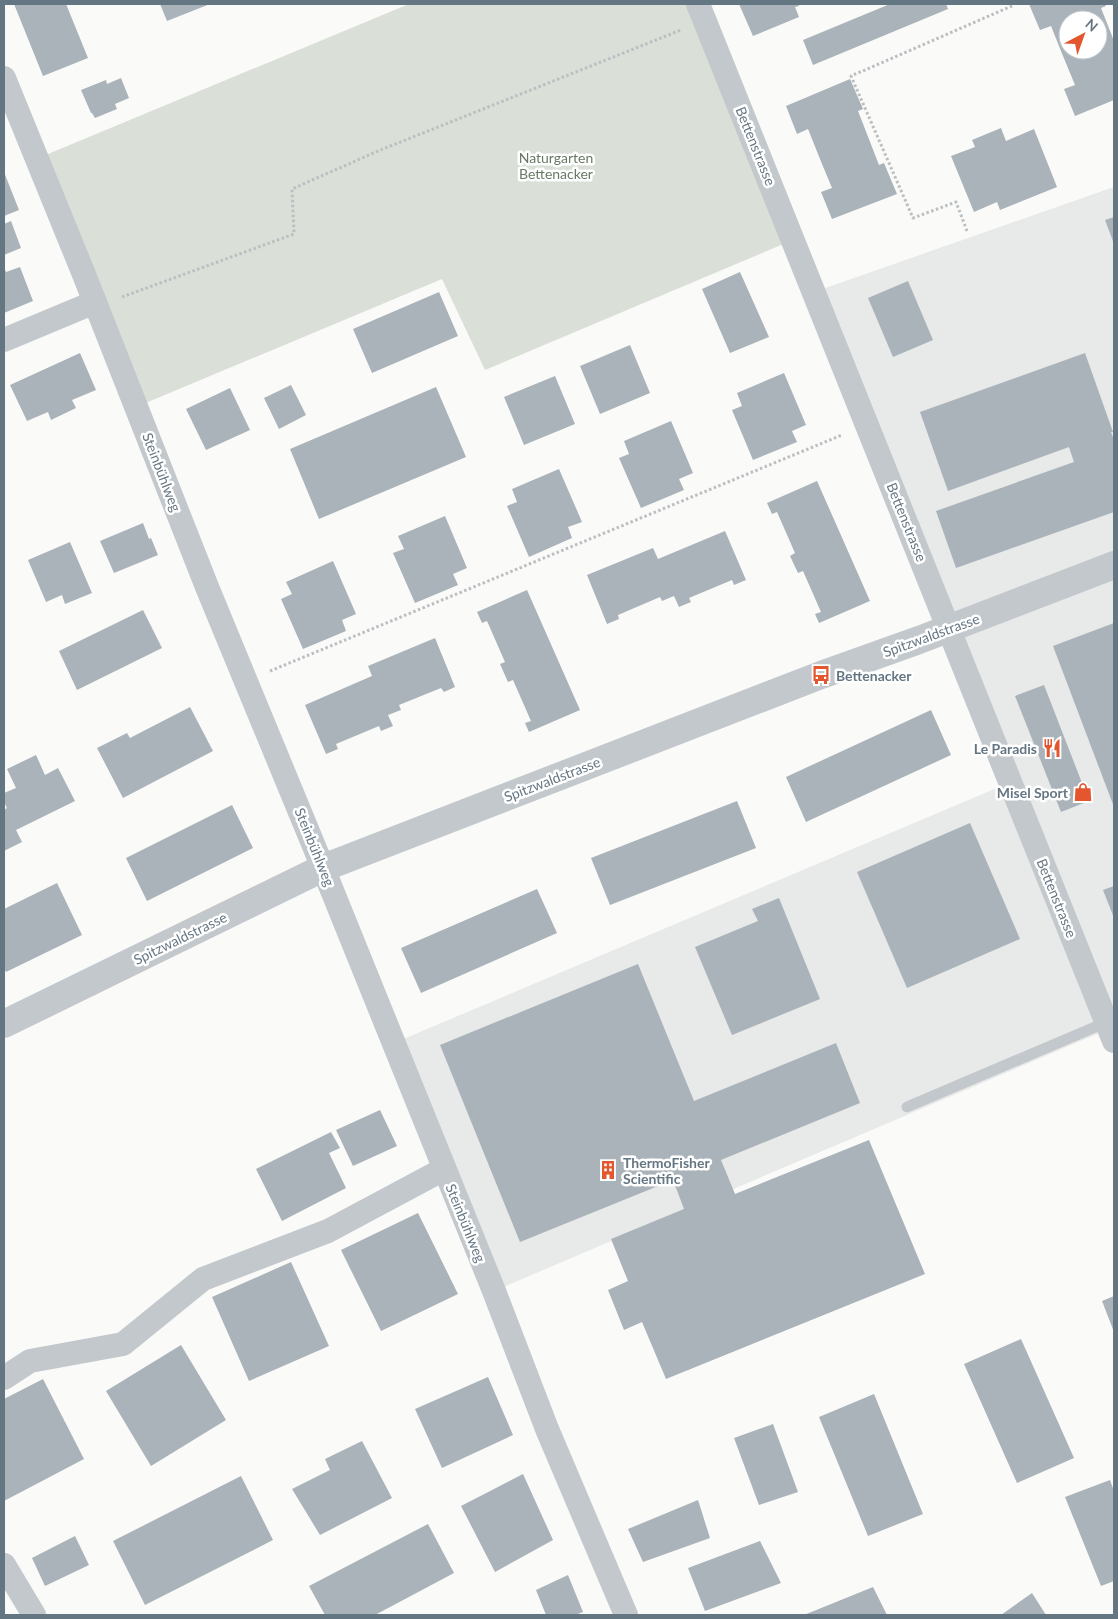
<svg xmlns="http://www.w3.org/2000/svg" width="1118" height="1619" viewBox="0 0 1118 1619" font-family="Lato,sans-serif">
<rect width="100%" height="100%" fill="#fafaf8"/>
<!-- built -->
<polygon fill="#e8e9e9" points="1114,187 1114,1041 1109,1029 494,1291 394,1043 1011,782 814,292"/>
<!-- green -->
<polygon fill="#dadfd7" points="409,4 698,4 793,240 485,370 442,279 136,407 36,159"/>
<!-- building -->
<g fill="#aab3b9" fill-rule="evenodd">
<polygon points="14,4 66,4 88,58 43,76"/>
<polygon points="160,4 210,4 167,21"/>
<polygon points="739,4 798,4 799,6 795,7 799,17 753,36"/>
<polygon points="890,4 946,4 948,9 813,65 803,40"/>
<path d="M1029 4H1105L1106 6 1101 8 1114 41V100L1075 116 1064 89 1075 85 1063 56 1051 26 1040 30ZM1068 20H1098V50H1068Z"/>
<polygon points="121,78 129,98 115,104 117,109 95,118 92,113 91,113 81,90 106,80 107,84"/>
<polygon points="850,79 863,109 858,111 879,165 884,163 897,194 832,219 821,192 832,188 820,159 808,129 797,134 786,106"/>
<polygon points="1001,128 1006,141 1034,129 1057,187 1000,210 997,202 974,212 951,156 975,147 972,140"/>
<polygon points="4,172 19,210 4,216"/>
<polygon points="1114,217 1114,244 1105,220"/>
<polygon points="11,221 21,248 4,255 4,224"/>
<polygon points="4,267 6,272 20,267 33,301 4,313"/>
<polygon points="740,272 769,337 730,353 702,289"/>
<polygon points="908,281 933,340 893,357 868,298"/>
<polygon points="439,292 458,336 372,373 353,329"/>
<polygon points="630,345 650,393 600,414 580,366"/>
<polygon points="80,353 96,390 72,400 76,408 51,420 48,412 27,421 10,385"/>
<polygon points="1085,353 1113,432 1111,432 1114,440 1114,512 956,568 936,511 1074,462 1069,447 948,491 920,412"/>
<polygon points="784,373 806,425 792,431 797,442 753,460 732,410 742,406 737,393"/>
<polygon points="555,376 575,424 524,445 504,397"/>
<polygon points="291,385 306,415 279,429 264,398"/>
<polygon points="436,387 466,457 319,519 290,449"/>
<polygon points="230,388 250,430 206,450 186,409"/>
<polygon points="671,421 693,473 679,479 684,490 641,508 619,458 629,454 624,441"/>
<polygon points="559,469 582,522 568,527 572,538 529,557 507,506 517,502 512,489"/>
<polygon points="817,481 870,601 819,623 815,614 821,612 803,571 798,573 790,556 795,553 777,512 772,514 767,503"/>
<polygon points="445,516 467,568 453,574 458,585 415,603 393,553 404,549 398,536"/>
<polygon points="143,523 149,539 151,538 158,555 114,573 100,541"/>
<polygon points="725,531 746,580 734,585 732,580 689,598 691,602 679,607 674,596 662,601 660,597 618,615 619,619 607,624 587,575 653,548 658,559"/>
<polygon points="70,542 92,593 65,604 62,595 46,602 28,560"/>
<polygon points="333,561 356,614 342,620 346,631 303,649 281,599 292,594 286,582"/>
<polygon points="527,590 580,710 529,732 525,723 531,721 513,680 508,682 500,664 505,662 487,621 482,623 477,612"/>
<polygon points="143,610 162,648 77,690 59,651"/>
<polygon points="1114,623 1114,807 1053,646"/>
<polygon points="435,638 455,687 444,692 441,688 399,705 401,710 388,715 393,726 381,731 379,726 336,744 338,749 326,754 305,705 372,676 368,666"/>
<polygon points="1044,685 1089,801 1061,812 1015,696"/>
<polygon points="190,707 213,751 123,798 97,748 127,733 130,738"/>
<polygon points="931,710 951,755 806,822 786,777"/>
<polygon points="36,755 45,775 58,768 75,801 16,830 22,842 4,851 4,810 7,808 4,802 4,793 16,788 7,769"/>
<polygon points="737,801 756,848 610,905 591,858"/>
<polygon points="232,805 253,848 147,901 126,858"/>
<polygon points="970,823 1020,939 907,988 857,872"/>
<polygon points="57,883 82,935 6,972 4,968 4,909"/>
<polygon points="1114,886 1114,918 1103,890"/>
<polygon points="537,889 557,933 421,993 401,948"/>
<polygon points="779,898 820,999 732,1035 695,947 758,921 752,909"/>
<polygon points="638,964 694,1101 836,1043 860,1103 721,1160 735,1194 869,1140 925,1274 666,1379 642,1322 624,1330 608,1290 628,1281 611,1239 684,1209 673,1180 520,1242 440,1045"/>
<polygon points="380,1110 397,1146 353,1166 336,1130"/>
<polygon points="331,1132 340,1148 329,1153 346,1188 282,1221 256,1169"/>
<polygon points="418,1213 458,1294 381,1331 341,1250"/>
<polygon points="291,1262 329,1346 249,1381 212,1297"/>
<polygon points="1114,1296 1114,1332 1102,1301"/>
<polygon points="1021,1339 1074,1458 1017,1483 964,1364"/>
<polygon points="181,1345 226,1420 151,1466 106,1391"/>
<polygon points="488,1377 513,1435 442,1468 415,1409"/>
<polygon points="43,1379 84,1459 4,1501 4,1399"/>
<polygon points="874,1394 923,1514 868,1536 819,1417"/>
<polygon points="773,1424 798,1492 759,1505 734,1438"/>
<polygon points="362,1441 392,1498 320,1535 292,1489 330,1470 325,1459"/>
<polygon points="523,1474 553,1540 495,1572 461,1506"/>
<polygon points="241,1476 273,1540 145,1605 113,1541"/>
<polygon points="1110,1480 1114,1491 1114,1581 1101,1586 1065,1497"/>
<polygon points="698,1500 710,1538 643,1562 628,1529"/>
<polygon points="428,1524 454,1573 375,1615 325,1615 309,1586"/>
<polygon points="75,1536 89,1565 45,1586 32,1558"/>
<polygon points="760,1541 781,1583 705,1611 688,1568"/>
<polygon points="568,1575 583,1612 575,1615 546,1615 536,1590"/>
<polygon points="873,1587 887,1615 804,1615"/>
<polygon points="1032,1593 1046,1615 1001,1615"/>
</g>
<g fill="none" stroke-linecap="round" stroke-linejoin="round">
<!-- path -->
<g stroke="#bbbfc2" stroke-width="3" stroke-dasharray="2.5 2.5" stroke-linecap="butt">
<polyline points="967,231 956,202 913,218 851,76 1012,6"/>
<polyline points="122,297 294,234 292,189 378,151 681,30"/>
<polyline points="270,671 842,435"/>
</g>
<!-- service -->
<polyline stroke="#c3c8cc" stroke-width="11" points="907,1107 1107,1022"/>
<!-- minor -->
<g stroke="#c3c8cc" stroke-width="24">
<polyline points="698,4 1114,1041"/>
<polyline points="4,78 85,277 207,587 323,868 494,1291 547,1429 626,1615"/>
<polyline points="4,340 95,302"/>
<polyline points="4,1378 30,1361 123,1344 203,1279 328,1231 444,1169"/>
<polyline points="4,1565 34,1615"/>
</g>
<!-- tertiary -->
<polyline stroke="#c3c8cc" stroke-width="28" points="4,1024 323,868 821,675 919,640 1114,565"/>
</g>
<!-- icons -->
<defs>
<g id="bus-bare" transform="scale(1.5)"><path d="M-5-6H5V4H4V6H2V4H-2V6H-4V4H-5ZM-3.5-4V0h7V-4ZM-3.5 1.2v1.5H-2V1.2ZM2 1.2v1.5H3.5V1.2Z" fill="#e4572e" stroke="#fff" stroke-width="2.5" paint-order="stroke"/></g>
<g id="restaurant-bare" transform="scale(1.5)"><path d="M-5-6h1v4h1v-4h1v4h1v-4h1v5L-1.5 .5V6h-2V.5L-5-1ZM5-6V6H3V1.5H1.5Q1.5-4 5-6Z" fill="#e4572e" stroke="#fff" stroke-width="2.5" paint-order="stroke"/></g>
<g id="shop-bare" transform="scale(1.5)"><path d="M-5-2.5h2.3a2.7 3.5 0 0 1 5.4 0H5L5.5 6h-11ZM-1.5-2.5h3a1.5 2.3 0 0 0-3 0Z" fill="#e4572e" stroke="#fff" stroke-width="2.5" paint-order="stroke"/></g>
<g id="building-bare" transform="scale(1.5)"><path d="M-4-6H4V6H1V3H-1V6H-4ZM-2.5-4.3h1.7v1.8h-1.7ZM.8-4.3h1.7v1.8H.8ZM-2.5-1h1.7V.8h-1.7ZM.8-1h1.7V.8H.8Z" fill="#e4572e" stroke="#fff" stroke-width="2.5" paint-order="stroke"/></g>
</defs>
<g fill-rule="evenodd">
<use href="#bus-bare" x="821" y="675"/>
<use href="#restaurant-bare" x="1052" y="748"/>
<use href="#shop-bare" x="1083" y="792"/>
<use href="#building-bare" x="608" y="1170"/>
</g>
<g text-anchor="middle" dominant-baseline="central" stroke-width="5" stroke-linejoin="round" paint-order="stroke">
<!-- street labels -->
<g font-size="14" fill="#657683" stroke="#fff">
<text transform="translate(756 146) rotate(68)">Bettenstrasse</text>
<text transform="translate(162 472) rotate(69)">Steinbühlweg</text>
<text transform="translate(907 522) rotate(68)">Bettenstrasse</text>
<text transform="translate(931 635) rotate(-20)">Spitzwaldstrasse</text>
<text transform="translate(552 779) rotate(-21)">Spitzwaldstrasse</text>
<text transform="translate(315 847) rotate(68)">Steinbühlweg</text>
<text transform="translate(1057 898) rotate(68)">Bettenstrasse</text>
<text transform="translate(180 938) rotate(-26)">Spitzwaldstrasse</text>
<text transform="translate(466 1223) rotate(68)">Steinbühlweg</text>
</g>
<!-- park labels -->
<g font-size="14" fill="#687a64" stroke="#fff">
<text x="556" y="157">Naturgarten<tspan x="556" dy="16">Bettenacker</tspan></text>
</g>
<!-- poi labels -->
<g font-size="14" font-weight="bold" fill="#657683" stroke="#fff" text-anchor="start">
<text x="836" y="675">Bettenacker</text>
<text x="1037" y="748" text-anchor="end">Le Paradis</text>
<text x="1068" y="792" text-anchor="end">Misel Sport</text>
<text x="623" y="1162">ThermoFisher<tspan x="623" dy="16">Scientific</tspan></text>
</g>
</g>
<!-- border -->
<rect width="1118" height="1619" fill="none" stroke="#657683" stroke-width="10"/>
<!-- north arrow -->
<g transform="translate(1083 35) rotate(41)"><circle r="24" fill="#ffffff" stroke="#c1c8cd"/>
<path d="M0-4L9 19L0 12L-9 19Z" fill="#e4572e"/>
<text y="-8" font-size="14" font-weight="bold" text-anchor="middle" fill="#657683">N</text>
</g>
</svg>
